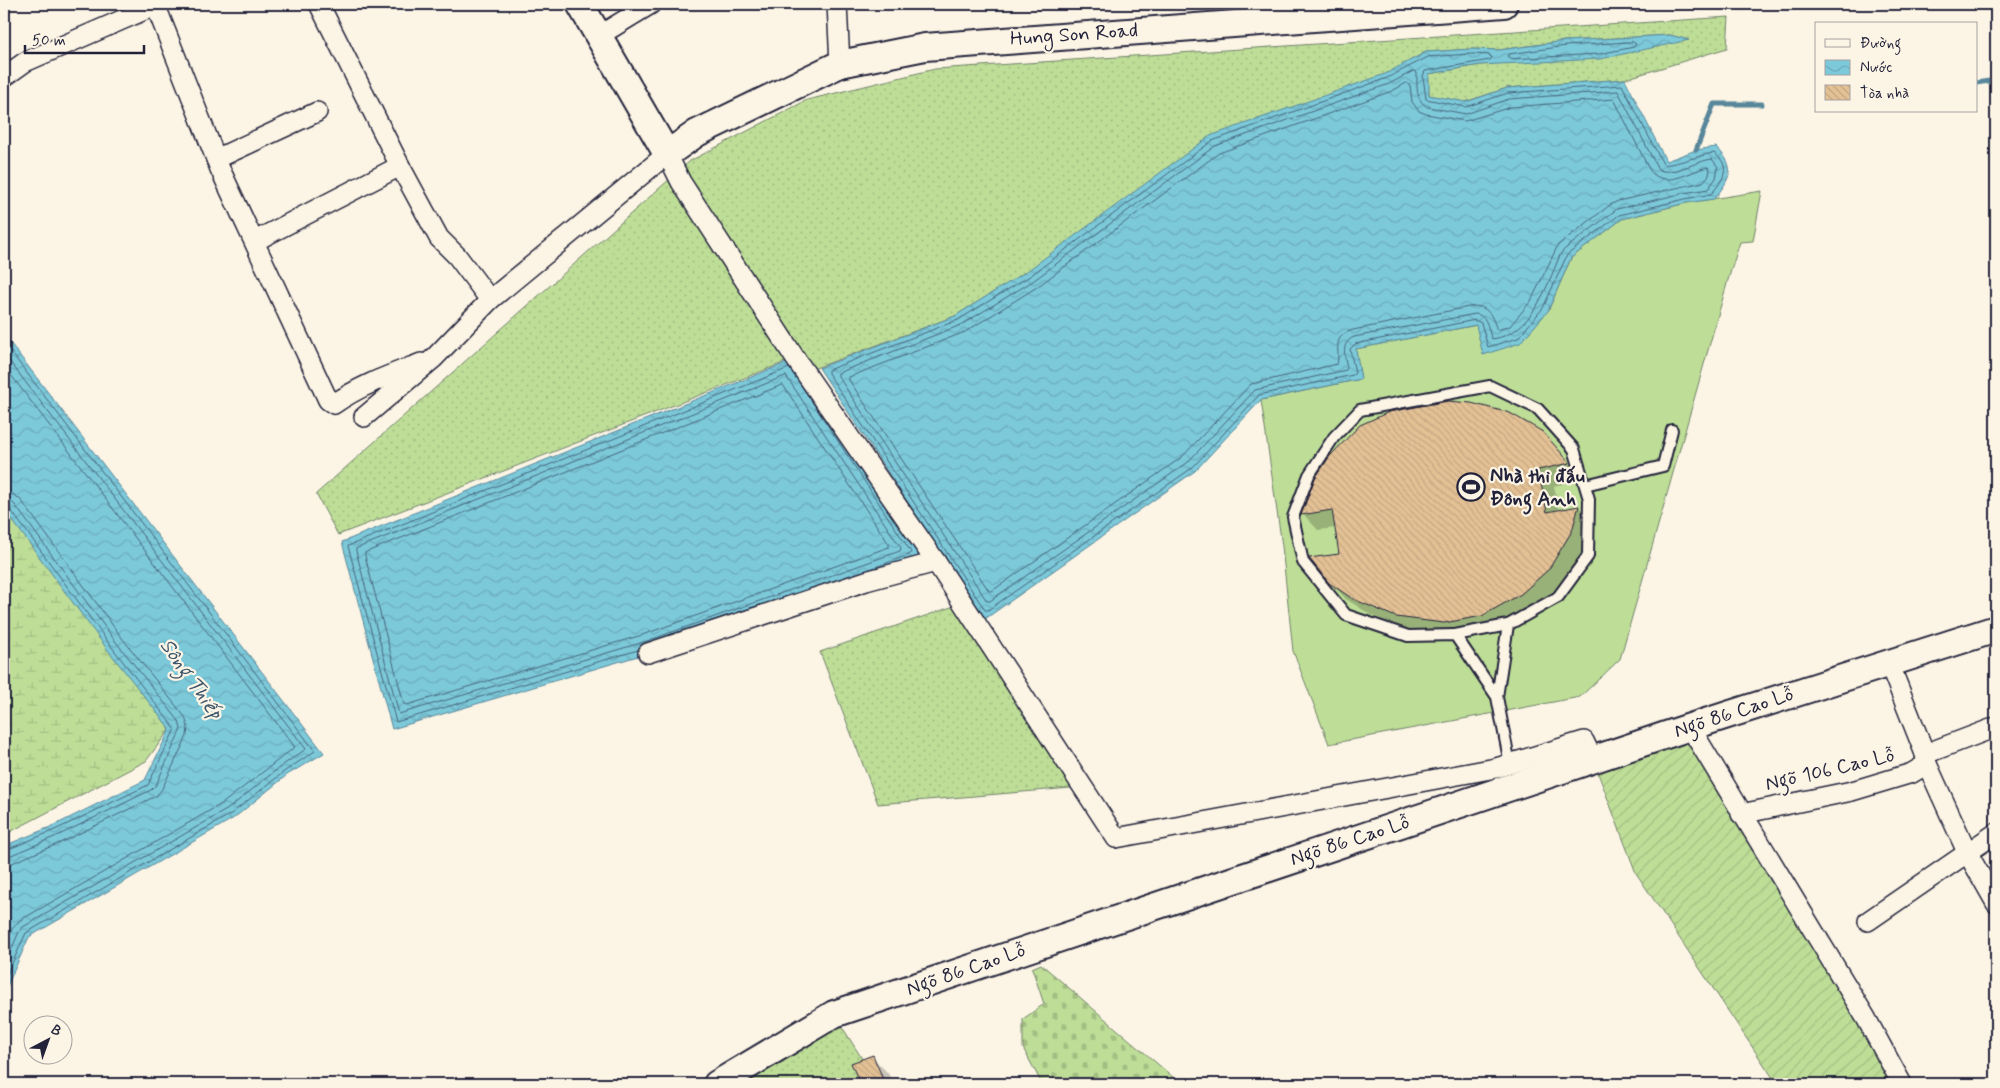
<svg xmlns="http://www.w3.org/2000/svg" width="2000" height="1088" viewBox="0 0 2000 1088" font-family="Mynerve,sans-serif">
<defs>
<pattern id="grass-dots" width="8" height="8" patternUnits="userSpaceOnUse" patternTransform="scale(1.25)"><rect width="8" height="8" fill="#bede97"/><path d="M2 2h.1M6 6h.1" fill="none" stroke="#a3be83" stroke-width="1.8" stroke-linecap="round"/></pattern>
<pattern id="wetland-marsh" width="20" height="14" patternUnits="userSpaceOnUse" patternTransform="scale(1.25)"><rect width="20" height="14" fill="#bede97"/><path d="M1 5h8M5 5V1M11 12h8M15 12V8" fill="none" stroke="#a3be83"/></pattern>
<pattern id="cemetery-stones" width="16" height="16" patternUnits="userSpaceOnUse" patternTransform="scale(1.25)"><rect width="16" height="16" fill="#bede97"/><path d="M2 7V4a2 2 0 0 1 4 0v3zM10 15v-3a2 2 0 0 1 4 0v3z" fill="#a3be83"/></pattern>
<pattern id="garden-furrows" width="10" height="10" patternUnits="userSpaceOnUse" patternTransform="scale(1.25)"><rect width="10" height="10" fill="#bede97"/><path d="M-1 1l2-2M0 10L10 0M9 11l2-2" fill="none" stroke="#a3be83"/></pattern>
<pattern id="water-waves" width="16" height="10" patternUnits="userSpaceOnUse" patternTransform="scale(1.25)"><rect width="16" height="10" fill="#7cc9da"/><path d="M0 5q4-4 8 0t8 0" fill="none" stroke="#6bacbc"/></pattern>
<pattern id="building-back-hatch" width="6" height="6" patternUnits="userSpaceOnUse" patternTransform="scale(1.25)"><rect width="6" height="6" fill="#e4c195"/><path d="M-1 5l2 2M0 0l6 6M5-1l2 2" fill="none" stroke="#c3a681"/></pattern>
</defs>
<rect width="100%" height="100%" fill="#fcf5e5"/>
<filter id="ink" filterUnits="userSpaceOnUse"><feTurbulence type="fractalNoise" baseFrequency=".02" numOctaves="2"/><feDisplacementMap in="SourceGraphic" scale="10" xChannelSelector="R" yChannelSelector="G"/><feConvolveMatrix kernelMatrix="1 2 1 2 8 2 1 2 1" color-interpolation-filters="sRGB"/></filter>
<g filter="url(#ink)">
<!-- grass -->
<g fill="url(#grass-dots)" stroke="#708069">
<polygon points="1729,17 1727,48 1625,79 1507,88 1465,102 1429,96 1428,74 1480,65 1688,40 1670,35 1565,41 1499,50 1472,49 1426,52 1027,272 955,316 805,372 796,358 338,535 316,494 690,161 807,100 935,69"/>
<polygon points="963,603 1083,787 878,804 820,652"/>
<polygon points="834,1014 878,1084 716,1084"/>
</g>
<!-- wetland -->
<polygon fill="url(#wetland-marsh)" stroke="#708069" points="4,506 170,729 146,761 4,835"/>
<!-- cemetery -->
<polygon fill="url(#cemetery-stones)" stroke="#708069" points="1041,964 1181,1084 1042,1084 1023,1048 1023,1019 1044,1004 1032,968"/>
<!-- garden -->
<polygon fill="url(#garden-furrows)" stroke="#708069" points="1690,727 1903,1084 1777,1084 1636,873 1593,760"/>
<!-- pitch -->
<polygon fill="#bede97" stroke="#708069" points="1762,191 1753,241 1740,242 1728,280 1620,659 1580,697 1329,744 1293,651 1282,546 1261,400 1361,379 1355,349 1548,311 1571,258 1622,219 1686,203"/>
<!-- water -->
<g fill="url(#water-waves)" stroke="#58869a">
<path d="M1670 35 1689 40 1600 59 1480 65 1429 74V95L1466 102 1507 88 1625 79 1666 161 1696 150 1716 147C1737 167 1731 178 1714 199L1686 203 1622 219 1571 258 1548 311 1520 343 1483 355 1476 325 1356 349 1361 379 1261 400 1195 471 985 619 819 368 955 316 1027 271 1210 136 1385 74 1426 52 1472 49 1499 50 1565 41Z"/>
<polygon points="4,335 324,753 287,775 234,818 29,937 4,993 4,846 55,825 145,780 170,729 107,649 4,509"/>
<polygon points="791,361 920,556 648,653 392,729 342,542"/>
</g>
<!-- shadow -->
<g fill="#0003">
<polygon points="1558,450 1584,479 1554,486 1559,511 1579,507 1595,523 1587,547 1565,585 1537,610 1499,631 1413,632 1371,615 1346,599 1330,582 1341,555 1336,528 1318,530 1303,514"/>
<polygon points="872,1057 888,1073 893,1084 862,1084 853,1064"/>
</g>
<g fill="none" stroke-linecap="round" stroke-linejoin="round">
<!-- shore -->
<g stroke="#46657b" stroke-width="1">
<polygon points="1633,42 1636,44 1634,47 1599,54 1510,59 1507,56 1509,54 1566,46"/>
<path d="M1472 54 1490 55 1492 58 1490 60 1425 71 1423 76 1426 99 1466 107 1508 93 1622 85 1663 164C1669 167 1703 154 1714 153 1732 166 1724 180 1711 194L1685 199 1619 215 1567 255 1543 308 1518 338 1488 347 1481 323 1475 320 1355 344 1350 349 1355 373 1353 375 1259 395 1192 468 988 610H985L828 373V370L958 320 1030 276 1212 141 1387 78 1428 57Z"/>
<path d="M1414 71 1417 73C1417 85 1415 101 1428 107L1466 114 1509 99 1618 91 1658 169C1670 177 1697 161 1712 159L1718 167 1716 178 1708 189 1684 193 1617 209 1565 249 1561 253C1547 285 1533 334 1492 339 1487 329 1489 316 1475 314L1354 337C1340 343 1345 356 1347 368L1346 370 1255 390 1187 463 990 601H987L838 376V373L961 325 1033 281 1215 146 1389 84Z"/>
<path d="M1407 83 1410 85 1412 102 1419 111 1426 114 1465 121 1511 107 1614 99 1649 169C1664 191 1689 171 1708 167L1710 170 1709 175 1703 182 1618 201 1610 205 1558 245 1531 301 1510 326 1497 330C1492 317 1490 307 1474 306L1353 330C1330 337 1341 350 1337 364L1251 384 1182 457 992 591H989L849 380V377L965 332 1037 287 1219 153 1392 91Z"/>
<polyline points="4,343 315,751 285,771 231,814 26,933 4,981"/>
<polyline points="4,354 306,749 280,767 228,809 23,927 19,932 4,966"/>
<polyline points="4,366 295,747 223,803 19,921 12,929 4,948"/>
<polygon points="786,376 901,548 900,551 644,642 399,714 356,551 356,549"/>
<polyline points="799,382 911,552 909,555 867,570"/>
<polygon points="783,385 889,544 889,547 642,635 407,705 404,704 365,556 365,553"/>
<polyline points="4,493 13,494 21,500 122,638 185,717 188,727 187,736 162,789 156,796 62,842 12,863 4,865"/>
<polyline points="4,500 10,501 15,505 116,642 179,721 181,729 156,785 151,790 59,835 9,856 4,857"/>
<polyline points="4,506 10,509 111,646 175,729 148,785 57,829 4,851"/>
<polyline points="638,650 396,722 348,546 789,368"/>
</g>
<!-- stream -->
<g stroke="#58869a" stroke-width="5">
<polyline points="1976,83 1996,80"/>
<polyline points="1696,150 1714,104 1762,104"/>
</g>
</g>
<!-- building -->
<g fill="url(#building-back-hatch)" stroke="#22223b">
<polygon points="1448,401 1471,403 1510,413 1543,432 1570,463 1538,470 1547,512 1579,506 1572,531 1549,569 1521,594 1482,616 1444,623 1396,617 1353,599 1329,583 1309,558 1339,554 1332,510 1301,515 1315,478 1330,456 1360,425 1389,412"/>
<polygon points="873,1055 885,1084 860,1084 851,1063"/>
</g>
<g fill="none" stroke-linecap="round" stroke-linejoin="round">
<!-- lane casing -->
<g stroke="#22223b" stroke-width="14">
<g id="lane">
<polyline points="1585,485 1663,466 1672,430"/>
<polyline points="1455,635 1508,625"/>
<polyline points="1497,697 1455,635 1408,636 1346,615 1303,562 1293,517 1309,475 1334,437 1360,410 1490,386 1538,409 1574,449 1589,499 1588,556 1558,597 1508,625 1497,697 1510,764"/>
</g>
</g>
<!-- street casing -->
<g stroke="#22223b" stroke-width="22">
<g id="street">
<path d="M155 4 220 169 328 400 334 404C361 385 390 375 421 363"/>
<polyline points="319,4 400,166 439,238 457,256 490,300"/>
<polyline points="837,4 840,64"/>
<polyline points="600,35 651,4"/>
<polyline points="4,77 25,62 147,9 151,4"/>
<polyline points="216,159 317,112"/>
<polyline points="255,241 400,166"/>
<polyline points="364,417 434,358 490,300 667,154 681,182 795,358 936,562 1116,838 1496,768 1584,741 1593,760"/>
<polyline points="648,653 866,581 936,562"/>
<polyline points="1889,663 1925,754 1927,764 1967,852 1996,903"/>
<polyline points="1690,727 1866,1018 1902,1084"/>
<polyline points="1925,754 1996,727"/>
<polyline points="1741,814 1852,791 1912,773 1927,764"/>
<polyline points="1868,921 1996,833"/>
</g>
</g>
<!-- secondary casing -->
<g stroke="#22223b" stroke-width="30">
<g id="secondary">
<polyline points="580,4 667,154 697,133 840,64 925,47 1504,4"/>
<polyline points="717,1084 834,1014 1690,727 1996,629"/>
</g>
</g>
<!-- lane -->
<use href="#lane" stroke="#fcf5e5" stroke-width="10"/>
<!-- street -->
<use href="#street" stroke="#fcf5e5" stroke-width="19"/>
<!-- secondary -->
<use href="#secondary" stroke="#fcf5e5" stroke-width="26"/>
</g>
</g>
<!-- icons -->
<defs>
<g id="stadium-ring" transform="scale(1.4375)"><circle r="9.5" fill="#fcf5e5" stroke="#22223b" stroke-width="1.5"/><path d="M0-5a6.5 5 0 1 0 0 10a6.5 5 0 1 0 0-10ZM-3.5-1.8h7v3.6h-7Z" fill="#22223b"/></g>
</defs>
<g fill-rule="evenodd">
<use href="#stadium-ring" x="1471" y="487"/>
</g>
<g text-anchor="middle" dominant-baseline="central" stroke-width="4.5" stroke-linejoin="round" paint-order="stroke">
<!-- street labels -->
<g font-size="20" fill="#22223b" stroke="#fcf5e5">
<text transform="translate(1074 35) rotate(-4)">Hung Son Road</text>
<text transform="translate(1734 713) rotate(-18)">Ngõ 86 Cao Lỗ</text>
<text transform="translate(1830 770) rotate(-13)">Ngõ 106 Cao Lỗ</text>
<text transform="translate(1350 841) rotate(-18)">Ngõ 86 Cao Lỗ</text>
<text transform="translate(966 970) rotate(-19)">Ngõ 86 Cao Lỗ</text>
</g>
<!-- poi labels -->
<g font-size="20" font-weight="bold" fill="#22223b" stroke="#fcf5e5" text-anchor="start">
<text x="1490" y="476">Nhà thi đấu<tspan x="1490" dy="23">Đông Anh</tspan></text>
</g>
<!-- water labels -->
<g font-size="21" font-style="italic" fill="#3d546b" stroke="#fcf5e5">
<text transform="translate(191 679) rotate(55)">Sông Thiếp</text>
</g>
</g>
<!-- margin -->
<rect width="2000" height="1088" fill="none" stroke="#fcf5e5" stroke-width="20"/>
<rect x="10" y="10" width="1980" height="1068" fill="none" stroke="#22223b" stroke-width="2" filter="url(#ink)"/>
<!-- legend -->
<rect x="1815" y="22" width="162" height="90" fill="#fcf5e5" stroke="#a5a1a1"/>
<rect x="1825" y="39" width="25" height="8" fill="#fcf5e5" stroke="#a5a1a1"/>
<text x="1860" y="48" font-size="15" fill="#22223b">Đường</text>
<rect x="1825" y="60" width="25" height="15" fill="url(#water-waves)" stroke="#a5a1a1"/>
<text x="1860" y="72" font-size="15" fill="#22223b">Nước</text>
<rect x="1825" y="85" width="25" height="15" fill="url(#building-back-hatch)" stroke="#a5a1a1"/>
<text x="1860" y="98" font-size="15" fill="#22223b">Tòa nhà</text>
<!-- north arrow -->
<g transform="translate(48 1040) rotate(41)"><circle r="24" fill="#fcf5e5" stroke="#a5a1a1"/>
<path d="M0-4L9 19L0 12L-9 19Z" fill="#22223b"/>
<text y="-8" font-size="14" font-weight="bold" text-anchor="middle" fill="#22223b">B</text>
</g>
<!-- scale -->
<path d="M25 45v8h119v-8" fill="none" stroke="#22223b" stroke-width="2.5"/>
<text x="32" y="45" font-size="15" fill="#22223b" stroke="#fcf5e5" stroke-width="4" paint-order="stroke">50 m</text>
</svg>
